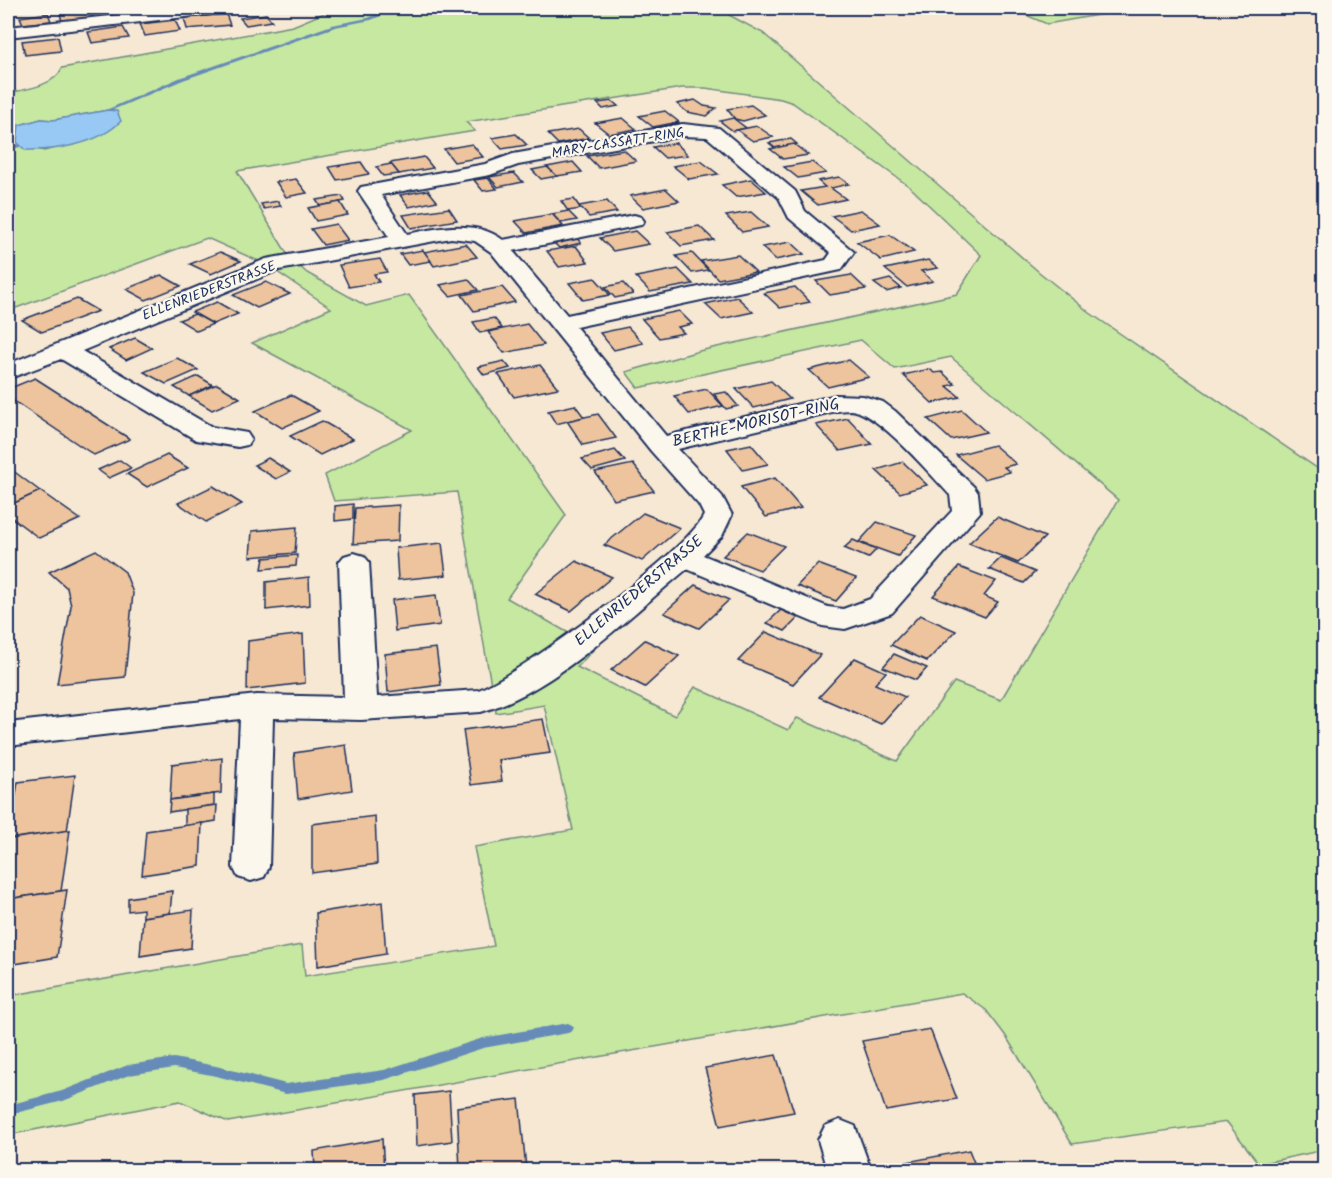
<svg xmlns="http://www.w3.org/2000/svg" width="1332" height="1178" viewBox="0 0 1332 1178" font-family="Kalam,sans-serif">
<rect width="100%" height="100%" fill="#f7e8d4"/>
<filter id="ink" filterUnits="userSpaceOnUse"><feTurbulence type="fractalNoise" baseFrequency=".0167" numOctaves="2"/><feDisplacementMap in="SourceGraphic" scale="12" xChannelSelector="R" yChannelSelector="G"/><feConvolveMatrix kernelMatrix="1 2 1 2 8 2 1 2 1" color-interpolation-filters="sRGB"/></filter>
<g filter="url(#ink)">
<!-- green -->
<g fill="#c7e8a0" stroke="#718c7f" stroke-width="1.5" fill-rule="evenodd">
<path d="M327 8H716L763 33 1039 272 1090 313 1324 473V1150L1259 1164 1227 1122 1072 1144 1005 1035 986 1010 962 993 228 1122 180 1101 8 1135V996L302 945 305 976 494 946 474 847 573 830 544 705 496 713 457 492 334 501 325 475 412 430 252 343 331 308 265 264 207 238 8 311V93C24 90 55 86 62 68L293 26 329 11ZM682 88H705L781 99 793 103 910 187 981 255 957 294 699 351 626 372 638 388 861 340 895 369 951 357 1118 500 1001 700 954 682 897 761 797 718 788 730 695 687 675 716 577 667 595 648 507 598 566 515 409 295 366 306 307 273 289 257 237 171 475 131 466 122ZM108 110 93 138 44 151 17 142 19 125 41 119 53 120Z"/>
<polygon points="1009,8 1138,8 1047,24"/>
</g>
<!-- water -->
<path fill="#98c9f4" stroke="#668bb8" stroke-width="1.5" d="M108 110 117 111 121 121C99 144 55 151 25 150L17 142 19 125 41 119 53 120Z"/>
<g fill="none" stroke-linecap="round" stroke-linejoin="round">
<!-- stream -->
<g fill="#668bb8" fill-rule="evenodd">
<polygon points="384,8 388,8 381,16 371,20 335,27 183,80 110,111 106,110 179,78 332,25 368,18 377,14"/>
<polygon points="18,144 21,146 20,147 8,150 8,147"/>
<polygon points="568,1023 572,1025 574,1028 572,1031 568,1033 483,1048 384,1080 286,1094 216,1076 174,1068 129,1075 63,1101 8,1115 8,1105 62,1091 128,1065 174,1058 216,1066 286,1084 384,1070 483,1038"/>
</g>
</g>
<!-- building -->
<g fill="#edc49d" stroke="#1b2f5e" stroke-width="1.5">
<polygon points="152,8 154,11 109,16 106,9"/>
<polygon points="90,10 93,18 62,22 60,13"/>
<polygon points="48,13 51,21 23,24 20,17"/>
<polygon points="226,14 230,25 187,29 184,18"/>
<polygon points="266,14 272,21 246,25 240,18"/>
<polygon points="175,20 180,31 145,36 140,24"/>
<polygon points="123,27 129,38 92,43 88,32"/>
<polygon points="58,37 61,51 25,55 22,41"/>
<polygon points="695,100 704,106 716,108 707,116 687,112 677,104"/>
<polygon points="612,101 618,106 603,109 597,103"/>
<polygon points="751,105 765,115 743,121 735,119 727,109"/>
<polygon points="665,111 679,122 653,127 639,116"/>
<polygon points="623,118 636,129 609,134 595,123"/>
<polygon points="733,118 746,128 733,131 720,121"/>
<polygon points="757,126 773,137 753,141 737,130"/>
<polygon points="579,129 589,138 558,144 548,134"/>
<polygon points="516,134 527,145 502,149 492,138"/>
<polygon points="791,139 797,144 775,148 769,143"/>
<polygon points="676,143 688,155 665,158 653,147"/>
<polygon points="472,144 483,157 454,162 444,149"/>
<polygon points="794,144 808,155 783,159 770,149"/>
<polygon points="624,150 636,161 599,168 587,156"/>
<polygon points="424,157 433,168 399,174 390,163"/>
<polygon points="701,161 718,174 689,179 673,166"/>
<polygon points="361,162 369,174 337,180 329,167"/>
<polygon points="573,162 582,172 557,176 547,167"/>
<polygon points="812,162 826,173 798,178 784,167"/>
<polygon points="391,164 399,174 383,176 376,167"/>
<polygon points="547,167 557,176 541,179 532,170"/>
<polygon points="514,173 523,182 498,187 489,177"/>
<polygon points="839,177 849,184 831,188 846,199 818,205 801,191 825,187 818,181"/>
<polygon points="488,178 497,189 483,191 474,180"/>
<polygon points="296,179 307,193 286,197 276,182"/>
<polygon points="751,179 766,192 736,197 722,185"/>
<polygon points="666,189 679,201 643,208 630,196"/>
<polygon points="428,190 437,201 409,207 400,195"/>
<polygon points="342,196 345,201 320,206 316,200"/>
<polygon points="574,199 581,209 568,211 561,201"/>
<polygon points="278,201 281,206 264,209 261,204"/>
<polygon points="607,201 617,212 589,217 579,206"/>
<polygon points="340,202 348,215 316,221 308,208"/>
<polygon points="449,208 457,220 411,228 403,215"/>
<polygon points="861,210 880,224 851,230 832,216"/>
<polygon points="568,211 577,220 561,223 552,214"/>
<polygon points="751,212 768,227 742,232 726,216"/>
<polygon points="552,214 563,226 526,233 515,221"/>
<polygon points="336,224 348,240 323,245 311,229"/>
<polygon points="699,226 714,240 681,246 667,232"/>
<polygon points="635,231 649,244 613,251 600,238"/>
<polygon points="890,235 914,252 881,260 857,242"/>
<polygon points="576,237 581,243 559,248 553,242"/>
<polygon points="791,242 804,254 775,260 762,247"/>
<polygon points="466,244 477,257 434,266 424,252"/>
<polygon points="576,246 588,262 559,267 547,251"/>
<polygon points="423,250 431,261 408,265 400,254"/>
<polygon points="220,252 241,261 211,274 190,264"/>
<polygon points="692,253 708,270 692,273 676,256"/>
<polygon points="738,255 756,272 718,279 701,261"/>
<polygon points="380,259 387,272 374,274 379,282 349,287 339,265"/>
<polygon points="928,260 938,268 921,271 933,281 907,287 885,269"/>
<polygon points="678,269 693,284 650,292 636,277"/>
<polygon points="161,275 181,286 146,300 126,289"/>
<polygon points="851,275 866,289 830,295 816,281"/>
<polygon points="595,278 610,295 583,300 569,283"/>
<polygon points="468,279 478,290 450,296 440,285"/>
<polygon points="890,279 901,288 886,292 874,283"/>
<polygon points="266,282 290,294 257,308 233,295"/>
<polygon points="623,283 633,294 615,298 605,287"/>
<polygon points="502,287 515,302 474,311 462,295"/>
<polygon points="795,287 810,302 780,308 764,293"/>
<polygon points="737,297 753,312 721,319 705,304"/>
<polygon points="77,299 98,311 42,332 22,320"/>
<polygon points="217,302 238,314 213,324 192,312"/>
<polygon points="679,311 692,324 678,327 684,333 659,338 642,319"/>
<polygon points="195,314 213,324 197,331 179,320"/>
<polygon points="494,318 502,328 480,333 473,322"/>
<polygon points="527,324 544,345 504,353 488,332"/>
<polygon points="628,327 643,343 614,350 600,333"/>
<polygon points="135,338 152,348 126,360 109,349"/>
<polygon points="177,358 198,370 166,384 144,372"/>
<polygon points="849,360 869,377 828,387 809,370"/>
<polygon points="504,361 510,368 484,375 478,367"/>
<polygon points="540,365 558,388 514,397 498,374"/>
<polygon points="930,369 934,373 942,372 955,384 947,386 960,397 932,403 903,375"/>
<polygon points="198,376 213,385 189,396 174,387"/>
<polygon points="35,378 130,439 94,455 8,397 8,389"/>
<polygon points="771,381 790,399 754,408 736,389"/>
<polygon points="217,384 240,398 212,410 189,396"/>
<polygon points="707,389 723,406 689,414 674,396"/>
<polygon points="726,392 738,406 726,409 714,394"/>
<polygon points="291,395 319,411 282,428 255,411"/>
<polygon points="575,405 584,417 556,424 548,411"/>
<polygon points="962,410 986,432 951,440 928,419"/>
<polygon points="598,414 616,438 583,445 567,421"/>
<polygon points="848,418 872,444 840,451 816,425"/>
<polygon points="322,421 353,439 320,455 290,436"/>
<polygon points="751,444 768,464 743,470 727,449"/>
<polygon points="994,445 1016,464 1004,467 1010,472 984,479 956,455"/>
<polygon points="615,450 625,461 592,470 582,459"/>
<polygon points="167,455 188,468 147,487 127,474"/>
<polygon points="268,458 290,472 276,479 254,465"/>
<polygon points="120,460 131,468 109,478 98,470"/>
<polygon points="903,462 927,485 900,493 876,470"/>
<polygon points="633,464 654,491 614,500 595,472"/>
<polygon points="8,467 40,491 8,506"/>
<polygon points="775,478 801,508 766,517 741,487"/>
<polygon points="213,486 242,504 206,522 178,503"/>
<polygon points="40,491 80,519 39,538 8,515 8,506"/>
<polygon points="353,504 353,519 335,521 335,506"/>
<polygon points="399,505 398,541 353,544 355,508"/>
<polygon points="643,513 680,528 642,561 604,545"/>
<polygon points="997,517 1045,537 1018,563 969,543"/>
<polygon points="877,522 916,535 898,556 859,542"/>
<polygon points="297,527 295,553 250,557 252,531"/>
<polygon points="748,532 784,546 760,570 723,556"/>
<polygon points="853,540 876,550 868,558 844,548"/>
<polygon points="442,543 446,575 398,580 396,548"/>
<polygon points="96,550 125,572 133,593 125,677 57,684 71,606 67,588 49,572"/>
<polygon points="297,555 296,566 262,569 264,558"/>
<polygon points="1001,558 1035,572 1024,583 989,569"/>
<polygon points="576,561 612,577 571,611 535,594"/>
<polygon points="818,564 856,578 836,601 797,586"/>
<polygon points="959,567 996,581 984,596 998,602 985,617 933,596"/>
<polygon points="309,577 310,605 266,610 266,582"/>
<polygon points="695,585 729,600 699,628 664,613"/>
<polygon points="436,595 440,625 395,631 392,600"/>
<polygon points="781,610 798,618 785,631 767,623"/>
<polygon points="920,615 956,631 927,661 891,645"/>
<polygon points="766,632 820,655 793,684 738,661"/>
<polygon points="303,634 305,683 247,690 248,641"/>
<polygon points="645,640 679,656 645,687 611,670"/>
<polygon points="436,648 441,685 388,692 385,654"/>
<polygon points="894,654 927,668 916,680 883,667"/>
<polygon points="855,658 886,672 875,684 905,697 881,724 819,697"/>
<polygon points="543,719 550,753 499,760 502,781 471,785 463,730"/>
<polygon points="346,745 352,790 298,799 294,753"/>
<polygon points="222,758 221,793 170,800 172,764"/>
<polygon points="75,775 67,831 8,839 18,782"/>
<polygon points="214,794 214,805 169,812 170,800"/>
<polygon points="217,805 216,821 185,826 185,809"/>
<polygon points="375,816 377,864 312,873 312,824"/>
<polygon points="202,823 200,866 142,875 146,831"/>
<polygon points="70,830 61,891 8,899 10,839"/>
<polygon points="67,890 57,957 8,965 8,899"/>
<polygon points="172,891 170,913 143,917 143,909 128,911 128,898"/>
<polygon points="382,902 386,954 318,966 316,913"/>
<polygon points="193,910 191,948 140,956 143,917"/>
<polygon points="930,1029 957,1099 886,1111 862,1041"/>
<polygon points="776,1055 794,1112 720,1126 705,1068"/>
<polygon points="449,1091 452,1141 417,1146 415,1095"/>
<polygon points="519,1099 526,1168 460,1170 457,1107"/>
<polygon points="382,1139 384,1170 315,1170 314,1151"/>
<polygon points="969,1150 977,1170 910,1170 907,1162"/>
</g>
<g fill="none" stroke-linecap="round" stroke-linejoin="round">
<!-- minor casing -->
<g stroke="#1b2f5e" stroke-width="4">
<g id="minor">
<polygon points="184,8 229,8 221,13 8,37 8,27"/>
<path d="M683 124 719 128 795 191 805 211 854 252 841 270 576 327 666 436 836 395 863 396 883 402 895 411 974 487 978 493 980 512 892 613 845 629 822 626 687 569C628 617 555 691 481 712L361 720 273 718 269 867 264 877 251 881 238 877 233 867 240 719 8 746V723L257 695 344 697 339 562 344 556 354 553 364 556 369 562 377 697 478 690C518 676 689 550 704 515L699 505 651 451 491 252 475 241 451 238 279 270 82 351 212 427 247 433 251 439 247 445 238 447 196 440 61 359 8 379V364L266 259 389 237 358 191 361 187 485 164 513 154ZM683 136 707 137 779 198 789 218 831 253 826 260 567 315 513 251 641 225 644 221 641 217 634 215 503 240C475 219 439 228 407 234L381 195 490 175 518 165ZM850 410C877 411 930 474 950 495L952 511 870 599 843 609 828 607 703 555 722 536 732 515 722 496 678 449 836 411Z"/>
<polygon points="840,1120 855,1126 871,1170 827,1170 818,1140 825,1126"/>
</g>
</g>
<!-- minor -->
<use href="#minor" fill="#fbf7ec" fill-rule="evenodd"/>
</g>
</g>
<g text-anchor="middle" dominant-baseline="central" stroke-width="4.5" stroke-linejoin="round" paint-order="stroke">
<!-- far-street labels -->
<g font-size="14" fill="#1b2f5e" stroke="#fbf7ec">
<text transform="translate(618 143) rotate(-9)">MARY-CASSATT-RING</text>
<text transform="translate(209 291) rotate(-21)">ELLENRIEDERSTRASSE</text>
</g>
<!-- street labels -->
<g font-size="16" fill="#1b2f5e" stroke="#fbf7ec">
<text transform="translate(756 423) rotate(-13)">BERTHE-MORISOT-RING</text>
<text transform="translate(639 591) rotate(-40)">ELLENRIEDERSTRASSE</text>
</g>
</g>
<!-- margin -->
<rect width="1332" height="1178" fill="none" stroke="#fbf7ec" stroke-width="30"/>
<rect x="15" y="15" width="1302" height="1148" fill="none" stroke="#1b2f5e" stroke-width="2" filter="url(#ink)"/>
</svg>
